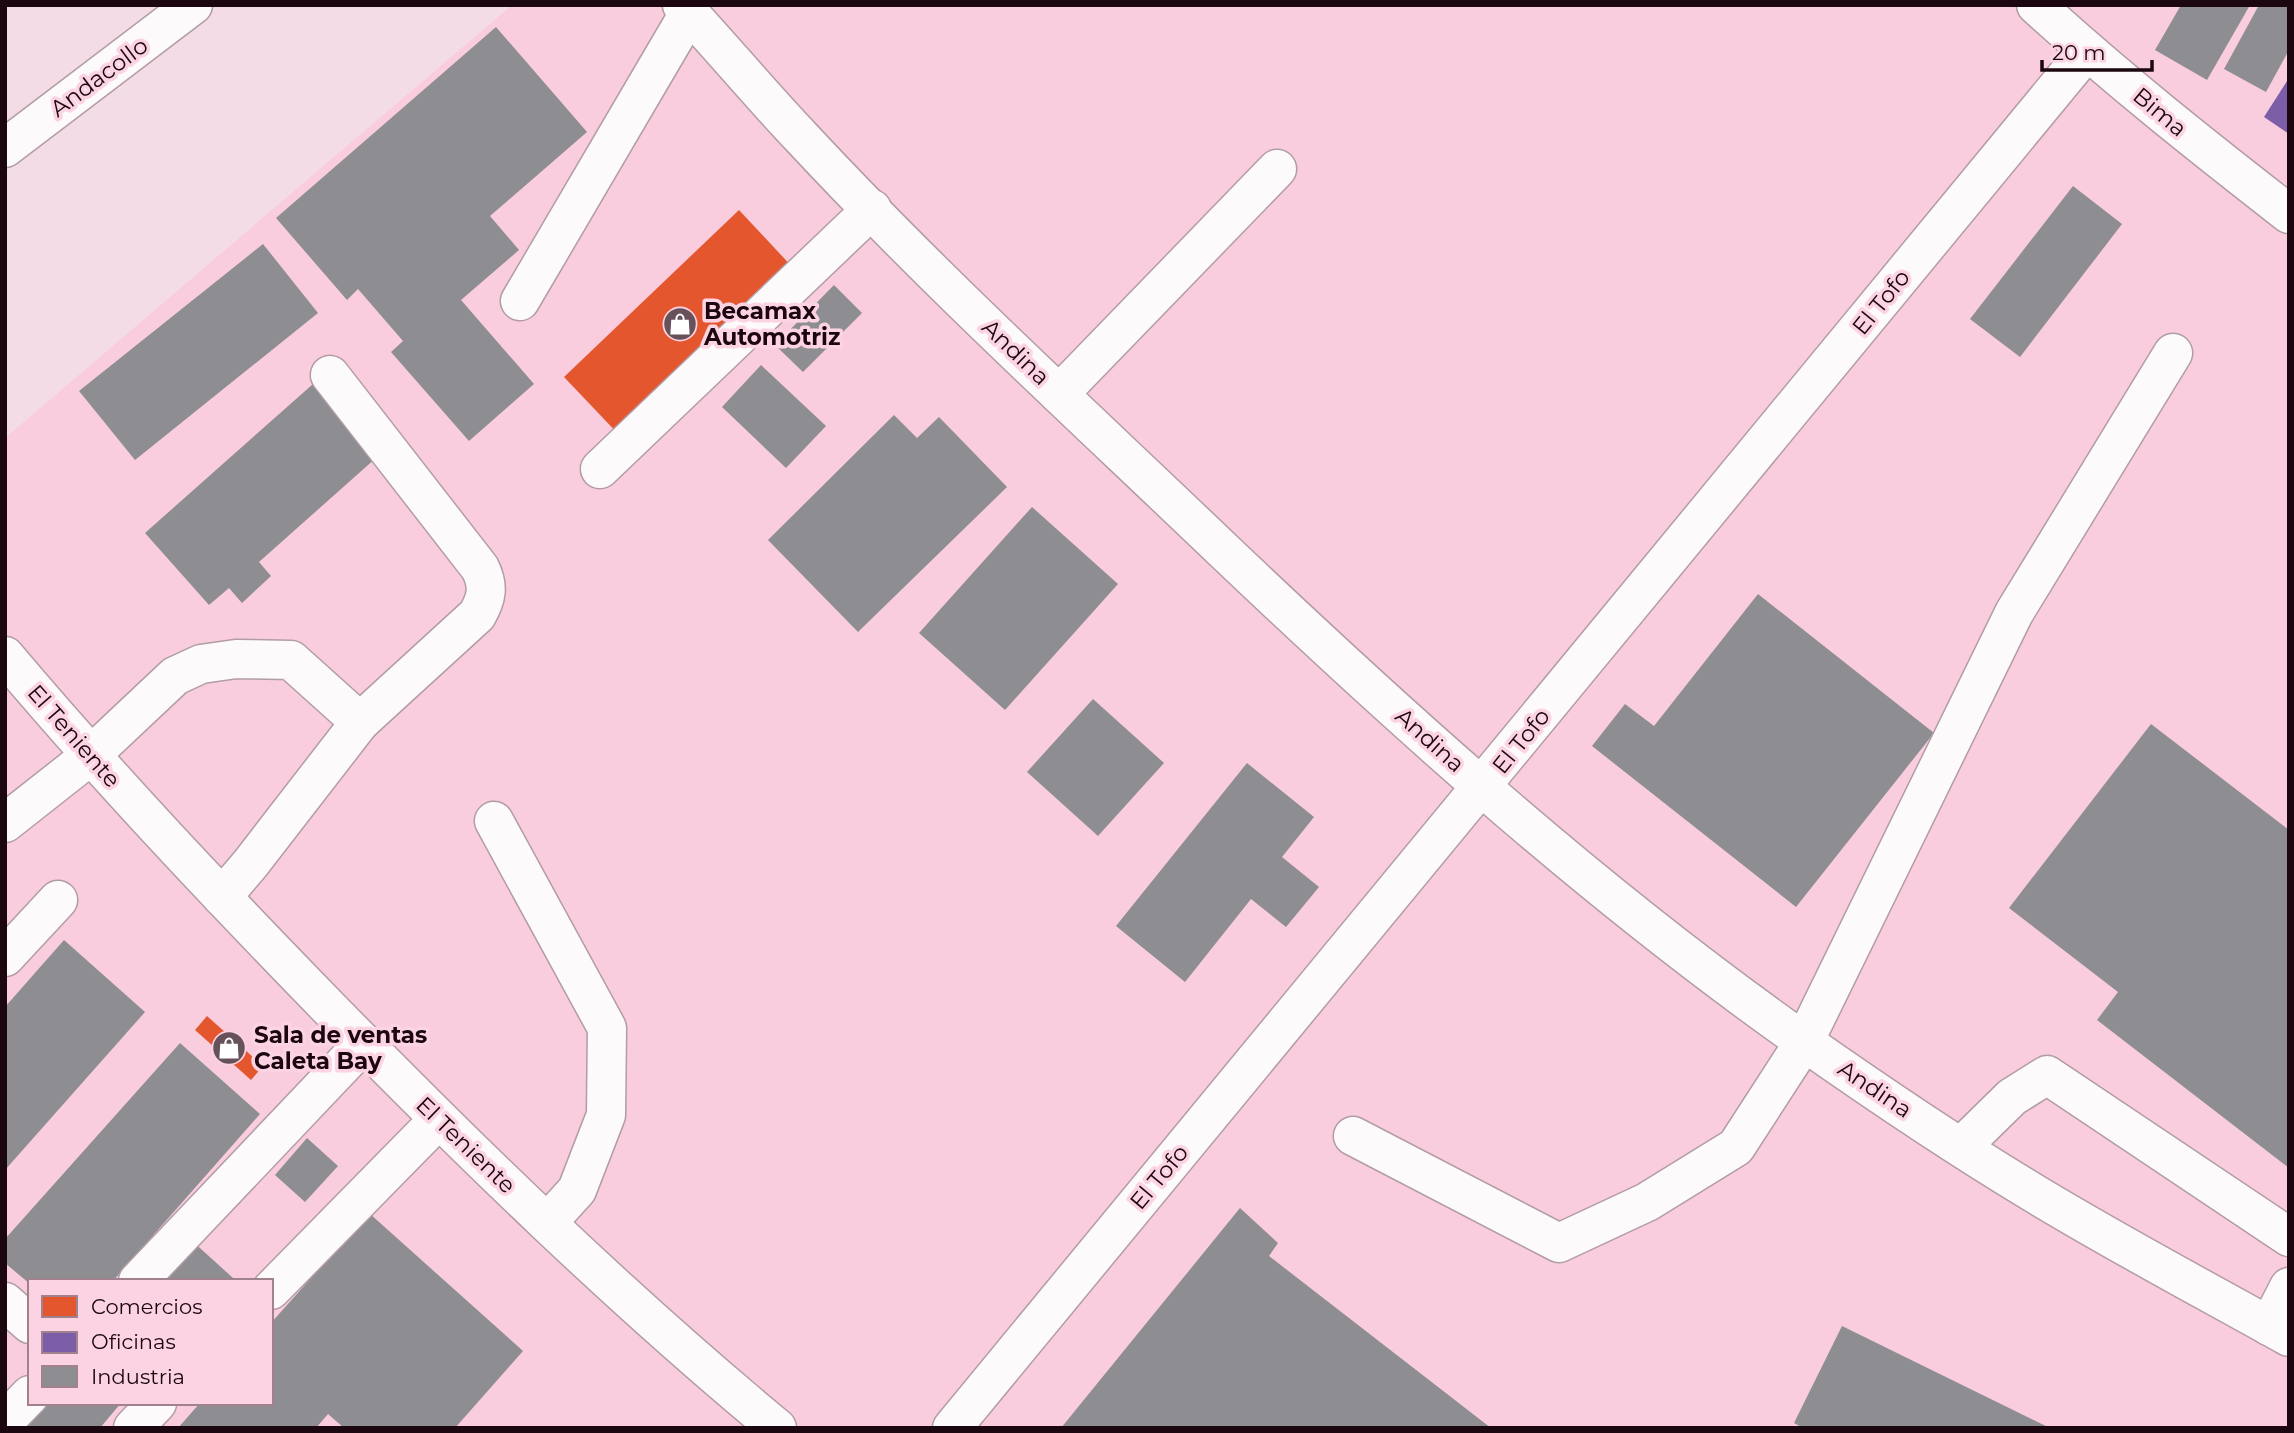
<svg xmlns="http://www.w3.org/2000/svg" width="2294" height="1433" viewBox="0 0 2294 1433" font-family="Montserrat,sans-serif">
<rect width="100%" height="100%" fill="#f3dce5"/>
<!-- built -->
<path fill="#f9cdde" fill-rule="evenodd" d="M512 5H2289V1428H5V438ZM30 1281H271V1403H30Z"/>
<!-- shops -->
<g fill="#e4572e">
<polygon points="739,210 796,271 622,438 564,377"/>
<polygon points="207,1016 263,1066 251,1080 195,1030"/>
</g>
<!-- offices -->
<polygon fill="#7b5ea7" points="2289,78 2289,134 2264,117"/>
<!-- industry -->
<g fill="#8d8d92">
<polygon points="2181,5 2250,5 2207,80 2155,50"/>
<polygon points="2259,5 2289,5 2289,50 2266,92 2224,69"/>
<polygon points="496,27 587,132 490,216 519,250 461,300 534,384 469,441 391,352 403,341 358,289 347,300 276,218"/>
<polygon points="2073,186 2122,224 2020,357 1970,319"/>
<polygon points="263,244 318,313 135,460 79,391"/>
<polygon points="834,285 862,313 803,372 775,345"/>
<polygon points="761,365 826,426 786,468 722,407"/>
<polygon points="313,384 377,457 259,562 271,576 242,603 229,588 209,605 145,533"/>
<polygon points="894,415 917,438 939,417 1007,487 858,632 768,540"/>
<polygon points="1032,507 1118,584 1005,710 919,633"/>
<polygon points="1758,594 1934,733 1796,907 1592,746 1625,704 1654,726"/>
<polygon points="1093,699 1164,763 1098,836 1027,772"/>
<polygon points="2151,724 2289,830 2289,1168 2097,1020 2118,992 2009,908"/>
<polygon points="1247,763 1314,817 1282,857 1319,887 1286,927 1251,899 1185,982 1116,926"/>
<polygon points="64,940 145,1012 5,1170 5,1007"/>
<polygon points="180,1043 260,1114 113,1281 30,1281 30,1284 5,1263 5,1239"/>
<polygon points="307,1138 338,1166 305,1202 275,1175"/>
<polygon points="1240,1208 1278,1243 1269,1256 1491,1428 1061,1428"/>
<polygon points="369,1213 523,1351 455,1428 344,1428 328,1414 316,1428 178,1428 200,1403 271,1403 271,1323"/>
<polygon points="190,1239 233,1278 231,1281 152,1281"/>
<polygon points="1842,1326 2050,1428 1803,1428 1794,1423"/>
<polygon points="43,1403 121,1403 100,1428 21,1428"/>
</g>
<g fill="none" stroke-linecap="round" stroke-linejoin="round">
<!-- minor casing -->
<g stroke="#b29ca5" stroke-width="41">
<g id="minor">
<path d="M682 5C723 49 761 95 802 138 936 282 1082 415 1224 551 1407 725 1596 895 1803 1041 1877 1093 1954 1145 2032 1192 2116 1243 2203 1289 2289 1337"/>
<path d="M2036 5C2117 79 2203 147 2289 214"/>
<polyline points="5,148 193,5"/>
<polyline points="520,301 689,13"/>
<polyline points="1059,394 1277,169"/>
<polyline points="600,469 872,209"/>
<polyline points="494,821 607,1028 606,1115 577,1190 547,1223"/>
<polyline points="5,823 90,756 175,676 201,664 236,659 291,660 360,722"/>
<path d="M222 897 251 863 360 722 477 615C487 598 489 586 480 568L330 375"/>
<polyline points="5,957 58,900"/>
<polyline points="1353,1136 1559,1243 1647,1202 1736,1147 1804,1042 2014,613 2173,353"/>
<polyline points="1961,1147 2012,1097 2047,1075 2289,1237"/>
<polyline points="138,1281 364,1043"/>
<polyline points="271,1290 438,1120"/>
<polyline points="5,1302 30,1324"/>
<polyline points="2269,1326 2289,1287"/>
<polyline points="5,1421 30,1395"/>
<polyline points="133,1428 157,1403"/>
<polyline points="952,1428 2087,51"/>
</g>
</g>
<!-- major casing -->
<g stroke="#b29ca5" stroke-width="41">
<path id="major" d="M5 656C108 778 217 893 329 1008 472 1154 619 1297 777 1428"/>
</g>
<!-- minor -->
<use href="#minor" stroke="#fdfafb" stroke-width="38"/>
<!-- major -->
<use href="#major" stroke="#fdfafb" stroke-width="38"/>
</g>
<!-- icons -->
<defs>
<g id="shop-disc" transform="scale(1.75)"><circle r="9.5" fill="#67525b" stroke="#fcd3e2"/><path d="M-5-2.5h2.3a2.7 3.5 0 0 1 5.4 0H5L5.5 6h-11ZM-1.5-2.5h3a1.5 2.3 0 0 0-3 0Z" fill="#fff"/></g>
</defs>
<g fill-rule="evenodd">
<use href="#shop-disc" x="680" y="324"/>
<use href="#shop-disc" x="229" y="1048"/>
</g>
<g text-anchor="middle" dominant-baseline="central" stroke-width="7" stroke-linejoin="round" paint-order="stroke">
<!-- street labels -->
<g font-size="23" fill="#1c0711" stroke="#fcd3e2">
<text transform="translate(99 77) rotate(-37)">Andacollo</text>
<text transform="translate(2160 112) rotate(40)">Bima</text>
<text transform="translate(1881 302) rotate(-51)">El Tofo</text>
<text transform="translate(1016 352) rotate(44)">Andina</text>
<text transform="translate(74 736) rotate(49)">El Teniente</text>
<text transform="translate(1430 740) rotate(42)">Andina</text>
<text transform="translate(1521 741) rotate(-51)">El Tofo</text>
<text transform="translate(1875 1089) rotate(34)">Andina</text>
<text transform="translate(466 1145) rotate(44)">El Teniente</text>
<text transform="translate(1159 1177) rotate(-50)">El Tofo</text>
</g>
<!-- poi labels -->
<g font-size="23" font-weight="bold" fill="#1c0711" stroke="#fcd3e2" text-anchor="start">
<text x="704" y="311">Becamax<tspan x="704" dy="26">Automotriz</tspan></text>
<text x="254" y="1035">Sala de ventas<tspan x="254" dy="26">Caleta Bay</tspan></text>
</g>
</g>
<!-- border -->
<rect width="2294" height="1433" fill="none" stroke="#1c0711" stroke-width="14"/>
<!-- legend -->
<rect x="28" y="1279" width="245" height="126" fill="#fcd3e2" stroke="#a2818e" stroke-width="2"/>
<rect x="42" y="1296" width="35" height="21" fill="#e4572e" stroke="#a2818e" stroke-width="2"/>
<text x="91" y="1314" font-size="21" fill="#1c0711">Comercios</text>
<rect x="42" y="1332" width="35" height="21" fill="#7b5ea7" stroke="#a2818e" stroke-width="2"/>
<text x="91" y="1349" font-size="21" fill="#1c0711">Oficinas</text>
<rect x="42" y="1366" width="35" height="21" fill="#8d8d92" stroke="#a2818e" stroke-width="2"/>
<text x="91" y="1384" font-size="21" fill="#1c0711">Industria</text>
<!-- scale -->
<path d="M2042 60v10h110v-10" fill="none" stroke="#1c0711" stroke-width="3.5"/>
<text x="2052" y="60" font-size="21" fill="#1c0711" stroke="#fcd3e2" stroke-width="5" paint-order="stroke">20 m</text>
</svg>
